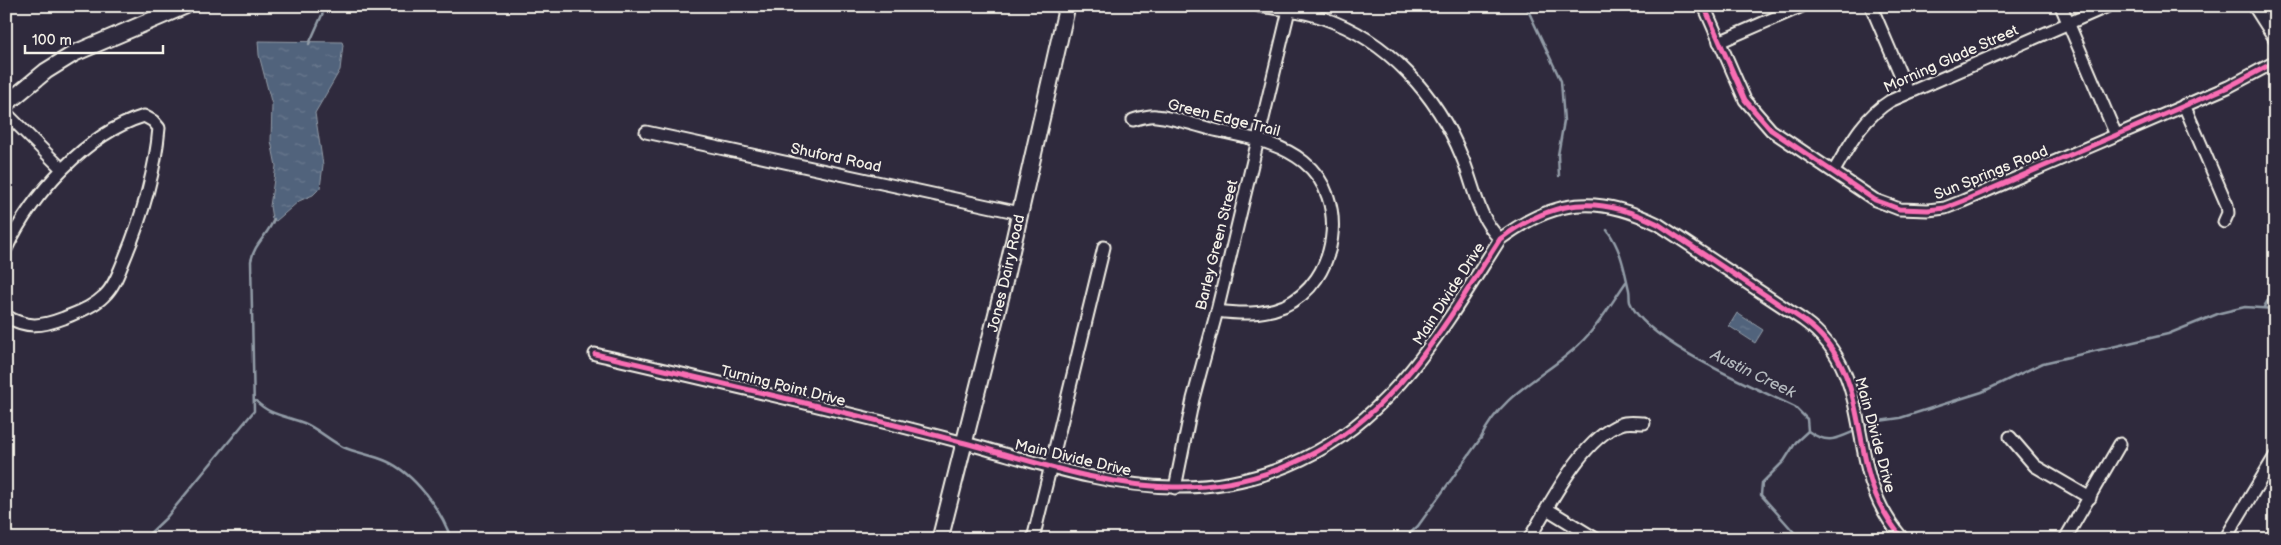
<svg xmlns="http://www.w3.org/2000/svg" width="2281" height="545" viewBox="0 0 2281 545" font-family="'Balsamiq Sans',sans-serif">
<defs>
<pattern id="water-ripples" width="26" height="14" patternUnits="userSpaceOnUse" patternTransform="scale(1.25)"><rect width="26" height="14" fill="#51637c"/><path d="M2 4q2-2 4 0t4 0M15 11q2-2 4 0t4 0" fill="none" stroke="#6b7a8f"/></pattern>
</defs>
<rect width="100%" height="100%" fill="#2f2a3d"/>
<filter id="ink" filterUnits="userSpaceOnUse"><feTurbulence type="fractalNoise" baseFrequency=".02" numOctaves="2"/><feDisplacementMap in="SourceGraphic" scale="10" xChannelSelector="R" yChannelSelector="G"/><feConvolveMatrix kernelMatrix="1 2 1 2 8 2 1 2 1" color-interpolation-filters="sRGB"/></filter>
<g filter="url(#ink)">
<!-- water -->
<g fill="url(#water-ripples)" stroke="#929ca7">
<polygon points="258,41 342,42 343,45 340,70 315,113 323,165 320,188 313,195 299,201 276,221 272,219 270,206 276,166 271,141 272,105 259,55"/>
<polygon points="1737,313 1763,330 1755,343 1729,326"/>
</g>
<g fill="none" stroke-linecap="round" stroke-linejoin="round">
<!-- stream -->
<g stroke="#929ca7" stroke-width="2.5">
<polyline points="1526,6 1561,81 1564,121 1558,155 1559,176"/>
<polyline points="309,44 326,6"/>
<path d="M1607 230C1621 249 1624 268 1629 290 1630 294 1629 298 1630 302 1645 342 1756 388 1795 407L1807 419 1808 431 1796 442 1784 461 1762 483 1761 495 1800 539"/>
<polyline points="2264,307 2275,288"/>
<path d="M256 401C269 415 286 416 304 423 318 429 329 440 343 447 356 453 373 455 386 461 414 473 442 511 451 539"/>
<polyline points="1862,427 1879,421 1900,418 1982,392 2043,363 2168,334 2220,313 2245,307 2275,309"/>
<path d="M1808 431C1828 445 1836 439 1857 430"/>
<path d="M144 539 166 518 254 411 251 261C254 244 268 235 274 219"/>
<path d="M1404 539 1418 526 1481 438C1504 388 1555 373 1588 335 1603 319 1614 299 1626 282"/>
</g>
<!-- street casing -->
<g stroke="#f4f1e8" stroke-width="15">
<g id="street">
<path d="M1259 6C1280 9 1303 11 1323 18 1388 40 1437 95 1462 157 1474 185 1477 217 1500 239"/>
<polyline points="1704,6 1745,100 1771,130 1875,200 1886,204 1899,209 1928,210 1945,208 1963,201 2228,87 2275,62"/>
<polyline points="1871,6 1908,92"/>
<polyline points="2061,6 2116,135"/>
<polyline points="2254,6 2275,39"/>
<polyline points="1719,42 1802,6"/>
<polyline points="2184,105 2227,205 2228,213 2224,222"/>
<polyline points="6,113 62,169"/>
<path d="M1133 120C1140 118 1149 115 1156 116 1176 118 1198 126 1219 131 1249 138 1279 142 1304 162 1350 199 1338 282 1284 306 1262 315 1240 314 1217 311"/>
<polyline points="646,132 1020,213"/>
<path d="M1834 171C1850 144 1863 118 1890 101L2108 6"/>
<path d="M6 249C32 195 85 134 144 116L153 121 159 128C155 175 142 217 124 260 119 272 114 287 104 296 93 307 78 312 64 318 43 326 27 329 6 316"/>
<path d="M595 354C717 382 840 410 961 442 1030 460 1101 486 1173 487 1223 488 1272 476 1316 452 1400 407 1450 317 1500 239 1554 199 1597 194 1658 224L1803 320C1856 358 1854 413 1868 471 1874 496 1886 519 1903 539"/>
<polyline points="2010,437 2035,466 2090,498"/>
<polyline points="1175,488 1193,399 1217,311 1289,10"/>
<polyline points="1547,509 1596,539"/>
<polyline points="1033,539 1104,247"/>
<path d="M1529 539C1550 504 1582 438 1621 424 1627 421 1637 423 1644 423"/>
<polyline points="2065,539 2120,444"/>
<polyline points="2225,539 2275,456"/>
</g>
</g>
<!-- secondary casing -->
<g stroke="#f4f1e8" stroke-width="19">
<g id="secondary">
<polyline points="6,104 46,71 75,53 185,6"/>
<path id="s1" d="M940 539 1003 288 1067 6"/>
</g>
</g>
<!-- street -->
<use href="#street" stroke="#2f2a3d" stroke-width="11"/>
<!-- secondary -->
<use href="#secondary" stroke="#2f2a3d" stroke-width="15"/>
<!-- cycleway casing -->
<g stroke="#2f2a3d" stroke-width="8">
<g id="cycleway">
<polyline points="1704,6 1745,100 1771,130 1875,200 1886,204 1899,209 1928,210 1945,208 1963,201 2228,87 2275,62"/>
<path d="M595 354C717 382 840 410 961 442 1030 460 1101 486 1173 487 1223 488 1272 476 1316 452 1400 407 1450 317 1500 239 1554 199 1597 194 1658 224L1803 320C1856 358 1854 413 1868 471 1874 496 1886 519 1903 539"/>
</g>
</g>
<!-- cycleway -->
<use href="#cycleway" stroke="#f96db3" stroke-width="5"/>
</g>
</g>
<g text-anchor="middle" dominant-baseline="central" stroke-width="4.5" stroke-linejoin="round" paint-order="stroke">
<!-- street labels -->
<g font-size="15" fill="#f4f1e8" stroke="#2f2a3d">
<text transform="translate(1951 59) rotate(-24)">Morning Glade Street</text>
<text transform="translate(1224 118) rotate(14)">Green Edge Trail</text>
<text transform="translate(836 158) rotate(12)">Shuford Road</text>
<text transform="translate(1991 173) rotate(-22)">Sun Springs Road</text>
<text transform="translate(1217 245) rotate(-76)">Barley Green Street</text>
<text stroke="none"><textPath href="#s1" startOffset="274">Jones Dairy Road</textPath></text>
<text transform="translate(1449 294) rotate(-57)">Main Divide Drive</text>
<text transform="translate(783 386) rotate(14)">Turning Point Drive</text>
<text transform="translate(1875 435) rotate(75)">Main Divide Drive</text>
<text transform="translate(1073 458) rotate(13)">Main Divide Drive</text>
</g>
<!-- water labels -->
<g font-size="16" font-style="italic" fill="#b3b8bd" stroke="#2f2a3d">
<text transform="translate(1753 374) rotate(26)">Austin Creek</text>
</g>
</g>
<!-- margin -->
<rect width="2281" height="545" fill="none" stroke="#2f2a3d" stroke-width="25"/>
<rect x="12" y="12" width="2256" height="520" fill="none" stroke="#f4f1e8" stroke-width="2" filter="url(#ink)"/>
<!-- scale -->
<path d="M25 45v8h138v-8" fill="none" stroke="#f4f1e8" stroke-width="2.5"/>
<text x="32" y="45" font-size="15" fill="#f4f1e8" stroke="#2f2a3d" stroke-width="4" paint-order="stroke">100 m</text>
</svg>
